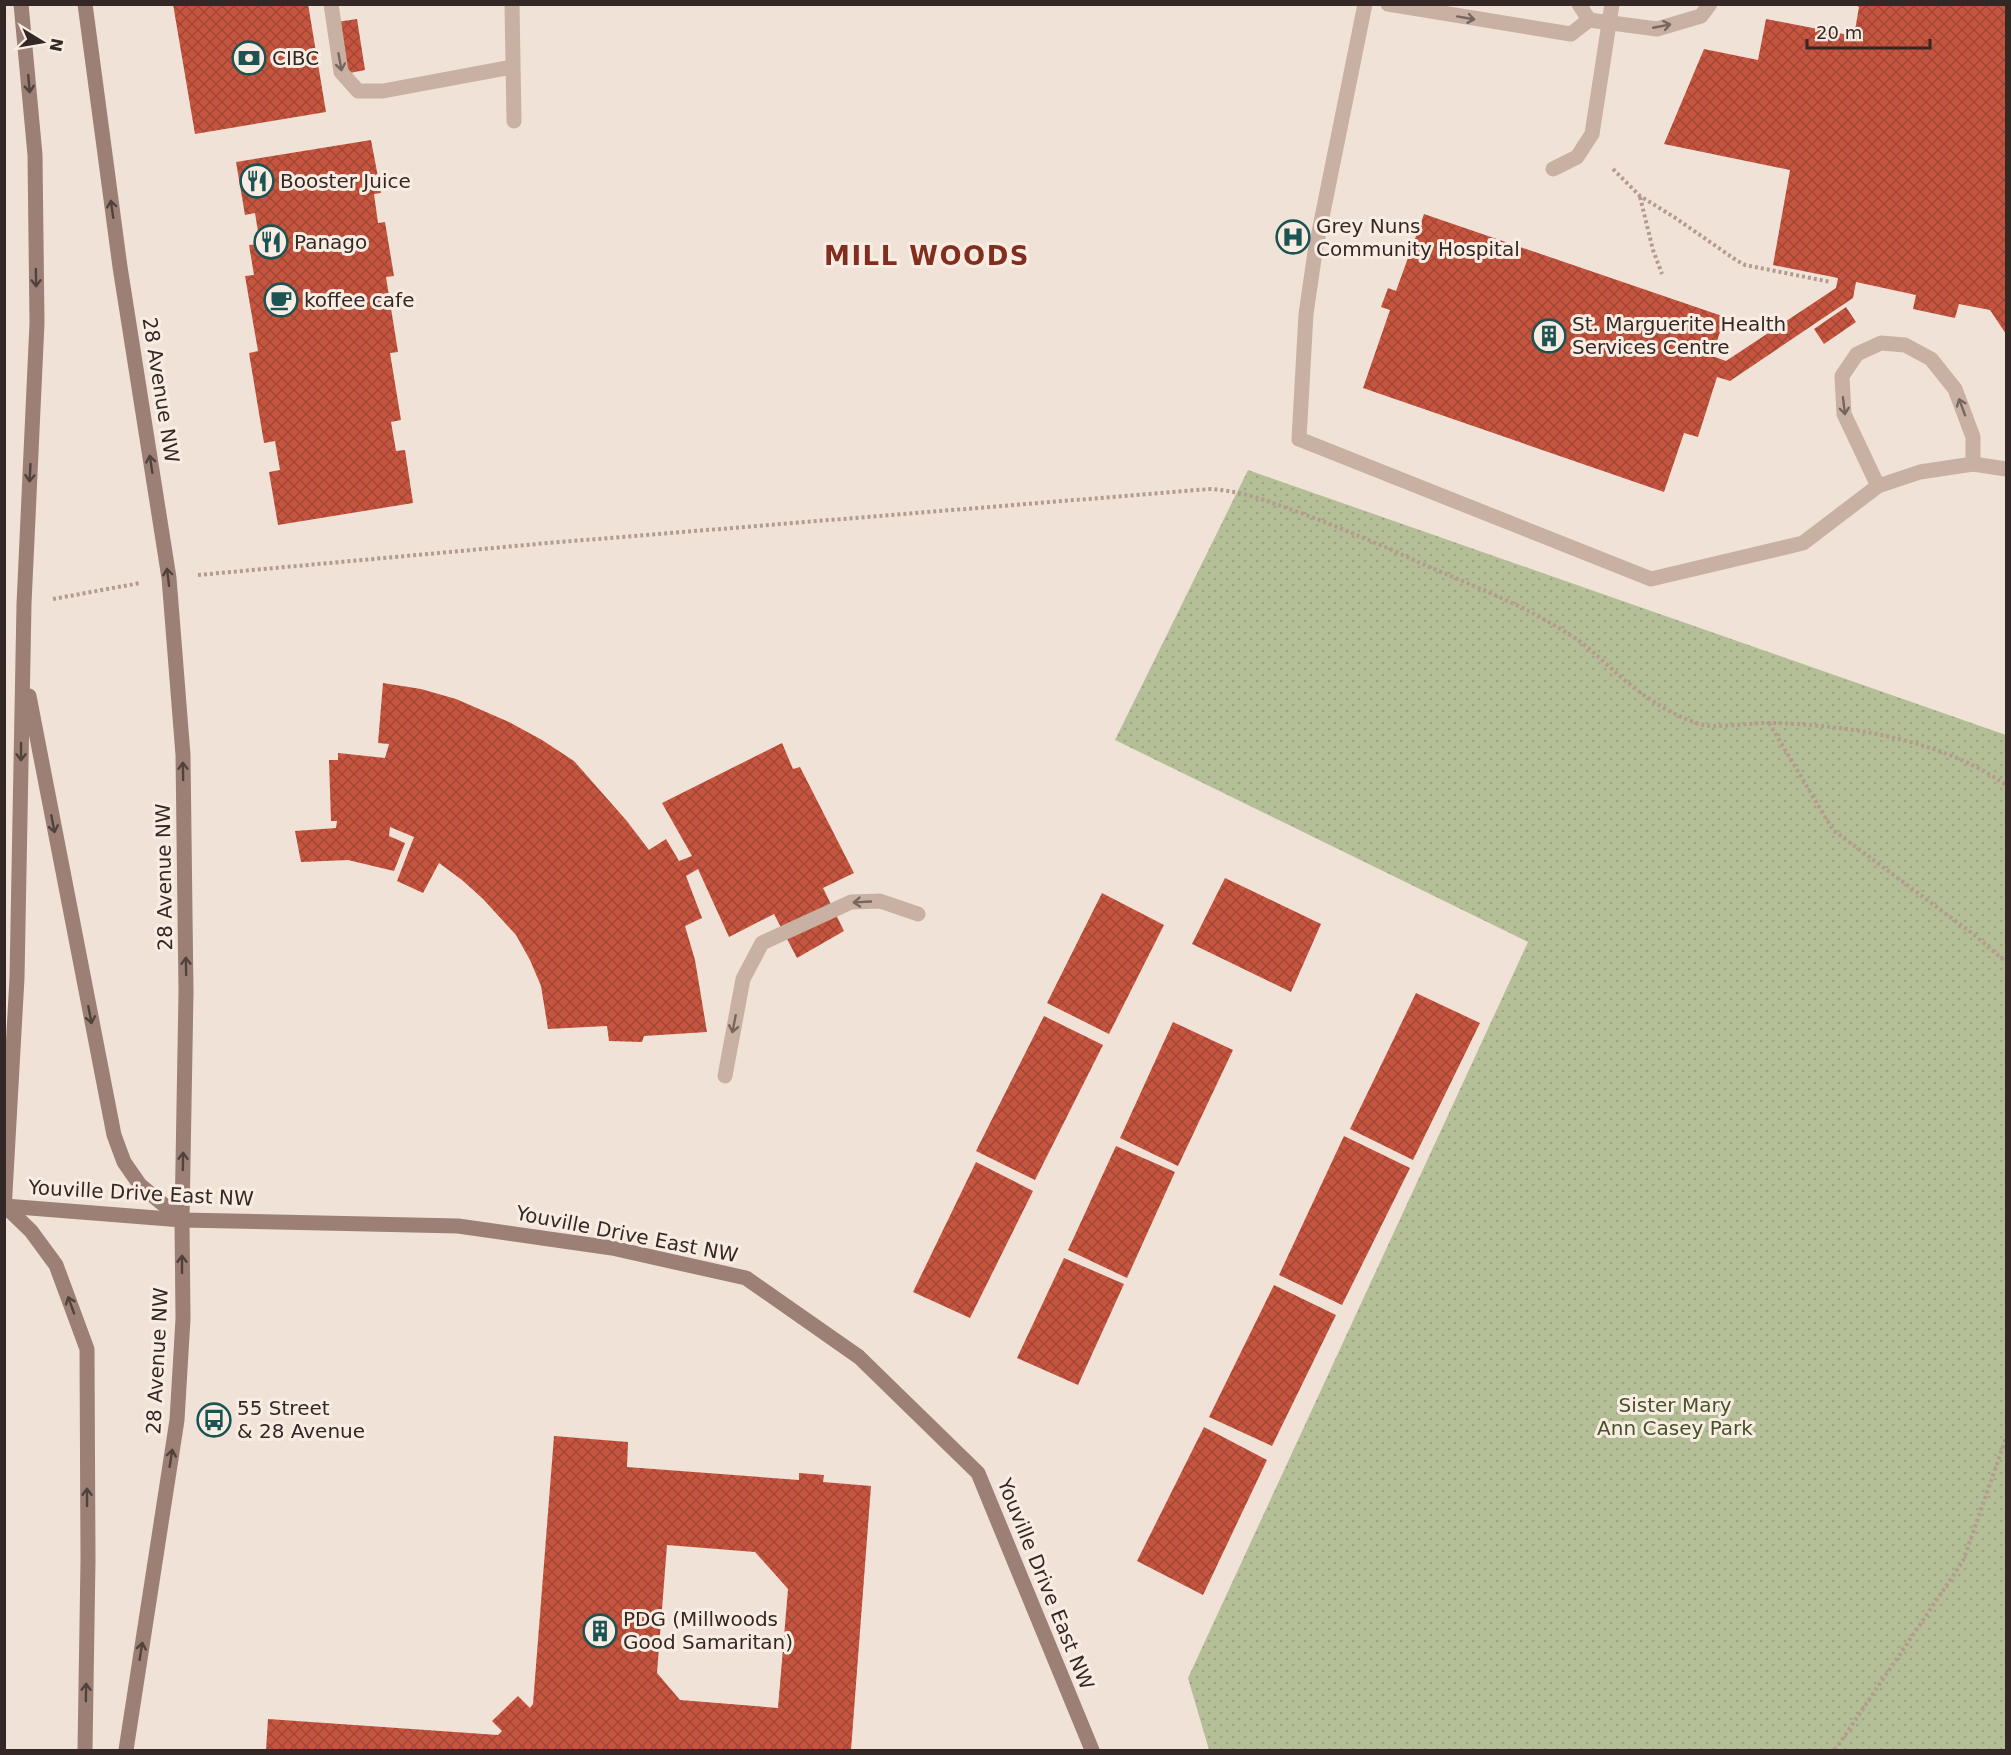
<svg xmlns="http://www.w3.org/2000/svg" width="2011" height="1755" viewBox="0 0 2011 1755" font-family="'DejaVu Sans',sans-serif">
<defs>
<pattern id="grass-dots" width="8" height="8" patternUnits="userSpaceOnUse" patternTransform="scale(1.5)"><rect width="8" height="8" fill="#b5bf97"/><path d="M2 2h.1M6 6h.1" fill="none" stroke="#9ca482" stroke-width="1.8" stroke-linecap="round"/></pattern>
<pattern id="building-cross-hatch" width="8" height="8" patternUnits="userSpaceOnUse" patternTransform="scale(1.5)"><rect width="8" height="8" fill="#c6553f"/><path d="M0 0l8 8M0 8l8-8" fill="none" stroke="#a14635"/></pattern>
</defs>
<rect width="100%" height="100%" fill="#f1e2d7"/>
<!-- grass -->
<polygon fill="url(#grass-dots)" points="1248,470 2006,735 2006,1750 1209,1750 1188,1678 1528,942 1115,740"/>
<!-- building -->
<g fill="url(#building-cross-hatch)" fill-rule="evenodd">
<polygon points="173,4 308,4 326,112 195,134"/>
<polygon points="1854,4 2006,4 2006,334 1990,310 1959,304 1955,318 1913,309 1916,295 1856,282 1853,298 1730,381 1717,377 1698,437 1684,433 1664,492 1363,388 1390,310 1381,307 1388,288 1396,291 1424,214 1725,317 1712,356 1726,361 1836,288 1838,278 1773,265 1790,170 1664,144 1704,49 1758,60 1766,19 1854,36 1859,7"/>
<polygon points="357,19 365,70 345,74 337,22"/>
<polygon points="371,140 381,193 374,194 378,223 385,222 394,276 386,277 398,352 390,353 401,420 391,422 396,451 405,450 413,503 278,525 269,472 280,470 275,441 264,443 249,353 258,351 245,276 254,275 249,245 260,244 255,213 245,215 236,162"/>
<polygon points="1846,307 1856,322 1824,344 1814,329"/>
<polygon points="383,683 421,689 456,699 509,722 542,740 574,761 626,820 649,850 666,839 679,861 692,856 662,803 782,743 793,769 800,767 854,873 823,888 844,931 797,958 774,914 729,937 698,869 686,876 702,918 685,926 695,960 707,1032 644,1036 642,1042 609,1041 607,1026 548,1029 541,986 530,960 516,935 483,899 462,880 439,863 423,893 397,881 414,837 390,827 389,836 405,843 394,871 348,860 301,862 295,831 336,828 337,821 331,821 329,760 338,760 338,753 385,758 389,744 378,743"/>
<polygon points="1225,878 1321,924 1291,992 1192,944"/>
<polygon points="1102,893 1164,925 1109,1034 1047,1003"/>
<polygon points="1416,993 1480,1023 1413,1160 1350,1129"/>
<polygon points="1044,1016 1103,1045 1035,1180 976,1151"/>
<polygon points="1173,1022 1233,1050 1178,1166 1120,1138"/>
<polygon points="1344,1136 1410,1168 1342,1305 1279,1275"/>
<polygon points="1116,1146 1175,1172 1127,1278 1068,1250"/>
<polygon points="976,1162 1033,1191 970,1318 913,1292"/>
<polygon points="1064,1258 1124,1284 1078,1385 1017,1358"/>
<polygon points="1274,1285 1336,1315 1272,1446 1209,1417"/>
<polygon points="1204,1427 1267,1460 1203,1595 1137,1561"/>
<path d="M554 1436 628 1442 627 1467 799 1480V1473L824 1475 823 1482 871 1486 851 1750H266L268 1719 498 1735 502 1731 492 1721 518 1696 530 1708 533 1704ZM667 1545 755 1552 788 1589 778 1708 680 1700 657 1673Z"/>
</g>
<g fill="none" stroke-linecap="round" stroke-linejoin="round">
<!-- path -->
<g stroke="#b49b8e" stroke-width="4" stroke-dasharray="3 3" stroke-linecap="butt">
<polyline points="1613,169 1640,196 1674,217 1736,260 1745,265 1831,282"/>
<polyline points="1640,197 1653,250 1662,274"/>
<path d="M198 575 548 543 1210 489C1244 491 1270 502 1301 513 1344 529 1386 547 1427 566 1476 587 1526 606 1570 635 1586 644 1598 657 1612 669 1636 691 1665 712 1696 723 1715 730 1751 722 1772 723 1849 725 1943 740 2006 785"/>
<polyline points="53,599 140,583"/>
<polyline points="1769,723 1833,830 1973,934 2006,962"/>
<polyline points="1835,1750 1963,1561 2006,1438"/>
</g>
<!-- lane -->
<g stroke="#c8b1a3" stroke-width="15">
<polyline points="331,4 341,72 358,91 383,91 512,67"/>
<polyline points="512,4 514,121"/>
<polyline points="1365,4 1315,252 1306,314 1299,439 1651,579 1803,543 1878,486 1920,472 1973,464 2006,469"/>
<polyline points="1388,4 1571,34 1589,20 1657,29 1701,16 1710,4"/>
<polyline points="1579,4 1589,20"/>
<polyline points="1553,169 1577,157 1592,134 1612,4"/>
<polyline points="1878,486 1844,414 1842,376 1857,354 1881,343 1905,345 1931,359 1955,389 1973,437 1973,464"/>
<polyline points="725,1076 743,979 762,943 851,902 880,901 918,914"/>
</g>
<!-- secondary -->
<g stroke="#9c8075" stroke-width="15">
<polyline points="85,4 120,267 169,578 183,755 186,992 182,1220 183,1319 177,1420 126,1750"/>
<polyline points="29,696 114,1135 124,1162 140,1185 182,1220"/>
<polyline points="5,1206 182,1220 458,1226 612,1248 746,1278 859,1357 978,1473 1092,1750"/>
<polyline points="5,1206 31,1231 56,1265 87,1349 88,1560 85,1750"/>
<polyline points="4,1211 17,978 24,604 37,323 35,155 21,4"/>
</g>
</g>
<!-- one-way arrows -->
<defs><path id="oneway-shaft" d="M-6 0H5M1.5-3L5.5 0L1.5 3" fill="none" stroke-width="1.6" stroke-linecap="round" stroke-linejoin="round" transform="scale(1.5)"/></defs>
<g stroke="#76665e">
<use href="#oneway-shaft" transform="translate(1466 18) rotate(10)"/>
<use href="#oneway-shaft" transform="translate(1662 26) rotate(-11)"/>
<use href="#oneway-shaft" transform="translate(340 62) rotate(80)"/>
<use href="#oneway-shaft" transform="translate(1844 406) rotate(83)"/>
<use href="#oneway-shaft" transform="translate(1962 407) rotate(-110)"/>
<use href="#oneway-shaft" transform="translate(862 902) rotate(177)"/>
<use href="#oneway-shaft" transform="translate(734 1024) rotate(101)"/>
</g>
<g stroke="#52423d">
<use href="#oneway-shaft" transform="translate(29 84) rotate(85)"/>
<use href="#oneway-shaft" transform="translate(112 209) rotate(-98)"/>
<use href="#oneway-shaft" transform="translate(36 278) rotate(89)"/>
<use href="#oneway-shaft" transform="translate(151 464) rotate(-99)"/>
<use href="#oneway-shaft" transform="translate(30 473) rotate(93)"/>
<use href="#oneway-shaft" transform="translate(168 577) rotate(-97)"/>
<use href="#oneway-shaft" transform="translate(21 752) rotate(90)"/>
<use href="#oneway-shaft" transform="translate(183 771) rotate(-91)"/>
<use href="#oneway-shaft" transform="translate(53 824) rotate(79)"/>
<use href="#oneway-shaft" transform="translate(186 966) rotate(-91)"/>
<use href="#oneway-shaft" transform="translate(90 1015) rotate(79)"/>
<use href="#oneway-shaft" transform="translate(183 1161) rotate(-89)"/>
<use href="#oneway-shaft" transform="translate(182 1264) rotate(-90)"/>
<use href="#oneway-shaft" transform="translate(71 1305) rotate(-110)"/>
<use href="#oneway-shaft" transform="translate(171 1458) rotate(-81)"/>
<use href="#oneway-shaft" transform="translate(87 1497) rotate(-90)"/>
<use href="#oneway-shaft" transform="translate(141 1651) rotate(-81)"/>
<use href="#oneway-shaft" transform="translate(86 1692) rotate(-89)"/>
</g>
<!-- icons -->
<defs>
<g id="bank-ring" transform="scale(1.725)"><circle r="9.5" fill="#f9ede3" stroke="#1b5453" stroke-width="1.5"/><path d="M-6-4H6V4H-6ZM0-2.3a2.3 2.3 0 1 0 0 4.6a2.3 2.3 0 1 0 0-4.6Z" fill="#1b5453"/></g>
<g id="restaurant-ring" transform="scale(1.725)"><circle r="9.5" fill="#f9ede3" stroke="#1b5453" stroke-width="1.5"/><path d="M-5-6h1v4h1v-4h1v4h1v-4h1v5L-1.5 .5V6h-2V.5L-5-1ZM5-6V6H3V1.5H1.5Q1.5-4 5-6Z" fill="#1b5453"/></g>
<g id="hospital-ring" transform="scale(1.725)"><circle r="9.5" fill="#f9ede3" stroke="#1b5453" stroke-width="1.5"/><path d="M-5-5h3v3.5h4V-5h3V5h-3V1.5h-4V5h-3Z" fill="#1b5453"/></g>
<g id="cafe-ring" transform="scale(1.725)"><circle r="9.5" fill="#f9ede3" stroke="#1b5453" stroke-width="1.5"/><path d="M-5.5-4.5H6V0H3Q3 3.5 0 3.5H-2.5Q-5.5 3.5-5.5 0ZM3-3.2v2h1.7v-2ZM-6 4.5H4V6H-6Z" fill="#1b5453"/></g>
<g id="building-ring" transform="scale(1.725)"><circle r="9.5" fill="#f9ede3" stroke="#1b5453" stroke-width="1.5"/><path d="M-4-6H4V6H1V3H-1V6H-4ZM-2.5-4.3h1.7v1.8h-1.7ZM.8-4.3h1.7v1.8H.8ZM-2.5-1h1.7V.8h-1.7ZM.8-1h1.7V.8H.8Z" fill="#1b5453"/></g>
<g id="bus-ring" transform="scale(1.725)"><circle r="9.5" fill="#f9ede3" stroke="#1b5453" stroke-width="1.5"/><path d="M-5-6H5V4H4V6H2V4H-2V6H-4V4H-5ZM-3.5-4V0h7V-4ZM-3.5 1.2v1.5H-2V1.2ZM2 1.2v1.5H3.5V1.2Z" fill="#1b5453"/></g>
</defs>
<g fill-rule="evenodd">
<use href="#bank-ring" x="249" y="58"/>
<use href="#restaurant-ring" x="257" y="181"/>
<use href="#hospital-ring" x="1293" y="237"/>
<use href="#restaurant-ring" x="271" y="242"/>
<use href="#cafe-ring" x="281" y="300"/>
<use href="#building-ring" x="1549" y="336"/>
<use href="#bus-ring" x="214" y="1420"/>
<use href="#building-ring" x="600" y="1631"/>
</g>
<g text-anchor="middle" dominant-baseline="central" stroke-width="6" stroke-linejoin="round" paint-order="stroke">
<!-- poi labels -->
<g font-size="20" fill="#332825" stroke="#f9ede3" text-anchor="start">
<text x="272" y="58">CIBC</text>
<text x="280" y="181">Booster Juice</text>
<text x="1316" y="226">Grey Nuns<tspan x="1316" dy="23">Community Hospital</tspan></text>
<text x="294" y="242">Panago</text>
<text x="304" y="300">koffee cafe</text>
<text x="1572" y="324">St. Marguerite Health<tspan x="1572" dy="23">Services Centre</tspan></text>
<text x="237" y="1408">55 Street<tspan x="237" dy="23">&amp; 28 Avenue</tspan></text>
<text x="623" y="1619">PDG (Millwoods<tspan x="623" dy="23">Good Samaritan)</tspan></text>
</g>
<!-- street labels -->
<g font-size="20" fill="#332825" stroke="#f9ede3">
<text transform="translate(161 390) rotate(81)">28 Avenue NW</text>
<text transform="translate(164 877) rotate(-91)">28 Avenue NW</text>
<text transform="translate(141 1193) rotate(3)">Youville Drive East NW</text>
<text transform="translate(627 1234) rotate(11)">Youville Drive East NW</text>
<text transform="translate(157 1361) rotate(-87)">28 Avenue NW</text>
<text transform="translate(1046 1584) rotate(68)">Youville Drive East NW</text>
</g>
<!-- park labels -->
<g font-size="20" fill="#465229" stroke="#f9ede3">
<text x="1675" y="1405">Sister Mary<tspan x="1675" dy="23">Ann Casey Park</tspan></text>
</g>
<!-- district labels -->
<g font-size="26" font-weight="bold" letter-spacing="1.5" fill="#822e1e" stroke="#f9ede3">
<text x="927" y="256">MILL WOODS</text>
</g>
</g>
<!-- border -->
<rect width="2011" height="1755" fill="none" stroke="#332825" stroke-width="12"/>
<!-- north arrow -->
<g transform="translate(42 42) rotate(101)" stroke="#f9ede3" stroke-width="4.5" paint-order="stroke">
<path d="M0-4.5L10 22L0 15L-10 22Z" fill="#332825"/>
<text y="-9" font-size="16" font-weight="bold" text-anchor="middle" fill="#332825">N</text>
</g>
<!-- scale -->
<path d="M1807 39v9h123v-9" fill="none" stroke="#332825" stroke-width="3"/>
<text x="1816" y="39" font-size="18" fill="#332825" stroke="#f9ede3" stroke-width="4.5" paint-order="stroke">20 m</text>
</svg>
